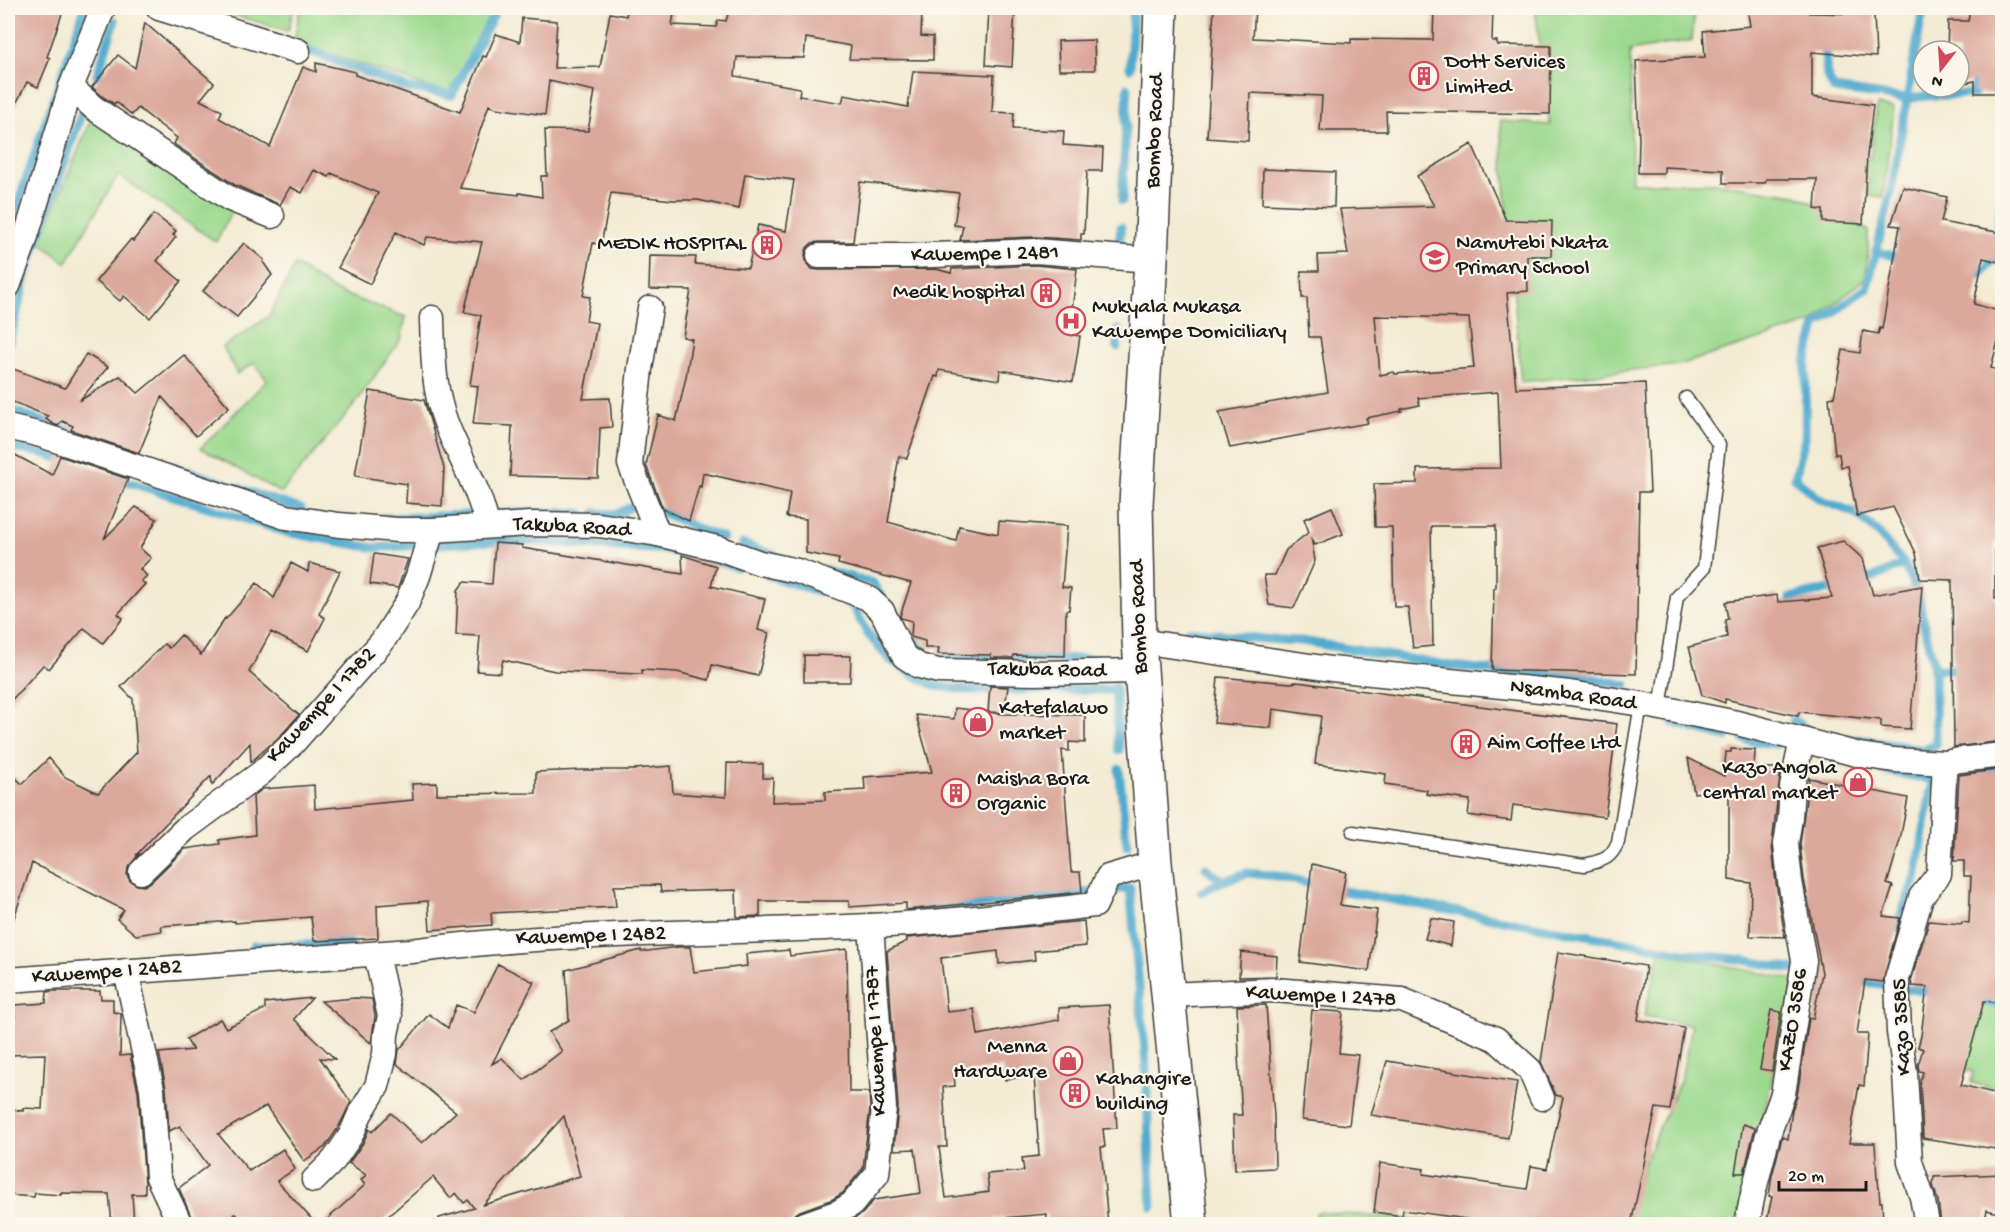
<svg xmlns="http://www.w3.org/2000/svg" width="2010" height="1232" viewBox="0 0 2010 1232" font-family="'Gochi Hand',sans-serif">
<rect width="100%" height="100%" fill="#fbf7ec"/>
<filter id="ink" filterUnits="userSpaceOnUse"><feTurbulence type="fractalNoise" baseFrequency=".0167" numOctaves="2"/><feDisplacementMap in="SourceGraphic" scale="12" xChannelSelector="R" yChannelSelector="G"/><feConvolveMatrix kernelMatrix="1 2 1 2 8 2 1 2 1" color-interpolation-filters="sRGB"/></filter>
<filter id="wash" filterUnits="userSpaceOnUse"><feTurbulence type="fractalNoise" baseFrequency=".008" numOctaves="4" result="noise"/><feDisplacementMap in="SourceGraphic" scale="24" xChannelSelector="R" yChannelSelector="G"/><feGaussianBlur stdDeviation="1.35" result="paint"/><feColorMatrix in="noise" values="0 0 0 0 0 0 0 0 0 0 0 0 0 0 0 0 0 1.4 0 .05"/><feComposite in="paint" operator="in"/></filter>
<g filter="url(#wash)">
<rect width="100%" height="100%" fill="#f3ebd3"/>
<!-- green -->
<g fill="#9cd98e" stroke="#5c7a55" stroke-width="1.5">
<polygon points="210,8 294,8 288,31"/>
<polygon points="300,8 493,8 458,90 453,97 417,83 294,42"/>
<polygon points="1535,8 1695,8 1692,40 1630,51 1632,183 1715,183 1796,195 1868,230 1868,253 1865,279 1811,323 1679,365 1521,382 1500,121 1550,125"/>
<polygon points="1877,105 1894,108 1883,197 1868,195 1869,179 1858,177 1861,158 1870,159"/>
<polygon points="92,117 234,207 216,242 118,175 66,263 40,242"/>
<polygon points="295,265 335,291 406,317 401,339 355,404 281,493 201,448 267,380 254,363 237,374 223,347 269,316"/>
<polygon points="1660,952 1795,980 1738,1224 1626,1224 1648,1153 1681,1079 1692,1025 1644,1016"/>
<polygon points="1982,1004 2002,1008 2002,1090 1971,1083 1973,1072 1963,1069"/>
<polygon points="1317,1212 1466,1223 1480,1224 1313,1224"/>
</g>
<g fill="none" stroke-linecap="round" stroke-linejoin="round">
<!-- stream -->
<g stroke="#50aace" stroke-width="9">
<polyline points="1824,42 1827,76 1834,89 1907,99 1926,96 1974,94 1977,79"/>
<polyline points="300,47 408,88 452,95 497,8"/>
<polyline points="1130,68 1133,8"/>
<polyline points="97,75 115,21"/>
<polyline points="1122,201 1128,88"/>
<polyline points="8,241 23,188 85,8"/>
<polyline points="1995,243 2002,199"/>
<polyline points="1119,244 1121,227"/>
<polyline points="1876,251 1906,260"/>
<polyline points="1969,272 1981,275 1992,261"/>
<polyline points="1117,347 1118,330"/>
<polyline points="8,349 28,268 82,112"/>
<polyline points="8,409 97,441 301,509"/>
<polyline points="8,447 43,453 69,462"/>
<polyline points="116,478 286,532 373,548 511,540 686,551"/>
<polyline points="595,513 617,514 633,506 651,507 703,531 723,538"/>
<path d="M383 518C449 517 515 510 581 513"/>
<polyline points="742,544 777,556"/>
<polyline points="699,555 737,567"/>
<polyline points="825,570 873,583 882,598"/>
<polyline points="768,576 818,591"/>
<polyline points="1858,582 1878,576 1904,564"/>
<polyline points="1790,598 1839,587"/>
<polyline points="839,599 852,605 868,634 890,660 913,675 936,686 966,690 1115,690"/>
<polyline points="895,617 925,653 932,657 1113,659"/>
<polyline points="1188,631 1264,639 1301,641 1452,666 1517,673 1577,676 1626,685"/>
<polyline points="1934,669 1965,669"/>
<polyline points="1115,687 1119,750"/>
<polyline points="1793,720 1808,730 1811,735 1814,735"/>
<polyline points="1673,723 1726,737"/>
<polyline points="1840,739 1865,740 1924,750 1936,744 1934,669 1917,592 1904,564 1877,532 1855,513 1819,499 1795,478 1805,438 1806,362 1816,325 1867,288 1890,197 1921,20 1926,8"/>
<polyline points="1744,740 1776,744"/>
<polyline points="1119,769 1127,846"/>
<polyline points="1883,770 1933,780"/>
<polyline points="1963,770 2002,769"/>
<polyline points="1206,868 1223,881 1247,873 1278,876 1320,886"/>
<polyline points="1333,889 1684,953 1744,960 1833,977"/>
<polyline points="1201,892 1223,881"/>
<polyline points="908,912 1130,888 1145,1051 1152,1207"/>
<polyline points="1896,928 1916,877 1934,773"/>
<polyline points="254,946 350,944"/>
<polyline points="1853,980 1888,985"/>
<polyline points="1903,989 1936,991"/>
<polyline points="1973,998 2002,1006"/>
</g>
</g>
<g id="blocks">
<!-- building -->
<g fill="#dba89b" fill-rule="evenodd">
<polygon points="8,8 64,8 47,57 50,58 38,87 27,82 8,120"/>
<path d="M628 8H675L672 25 716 27 718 20 726 21 730 8H922L921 36 933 37V60L849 59 851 46 806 38 804 58 737 57 735 76 800 88 799 96 842 103 844 95 908 107 913 71 994 75 992 112 1014 113 1013 129 1064 131 1063 145 1103 148 1102 171H1087L1084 234H1081V240L1035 237 960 240 963 226 954 225 959 193 860 182 853 242H819L812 243 807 248 805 255 807 264 812 269 819 270 936 269 951 273 952 269 1035 265 1077 269 1069 334 1080 336 1073 382 1000 370 999 380 939 370 938 377 935 376 907 458 899 456 888 522 956 541 959 526 998 534 999 521 1067 526 1062 587 1071 588 1069 610H1066L1065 656 1014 655 1013 658H991V655L938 654 939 648H925V641L911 637 912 621 901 618 900 616 911 583 838 564 839 559 806 553V519L786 517 790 493 703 473 701 487 699 486 689 521 663 509 646 465 658 415 676 421 686 377 692 339 683 337 691 290 649 289 650 256 696 257 695 264 748 268 758 225 786 231 794 180 745 174 739 209 698 200H673L611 193 601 245 593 243 583 296 590 297 586 321 597 323 583 399 610 398 612 427 600 428 598 478 510 476 512 426 473 424 478 386 470 385 481 315 464 312 482 242 427 237 424 245 396 232 370 284 338 268 378 193 331 173 329 177 314 170 302 193 290 187 280 205 235 185 174 144 177 138 138 108 132 115 116 102 114 104 103 97 92 87 118 55 135 68 145 23 214 83 200 100 222 111 219 118 270 147 303 67 316 72V63L355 72V75L460 112 483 56 486 57 496 34 520 42 522 18 557 21 554 68 600 67 610 13 626 16ZM549 81 595 91 588 131 545 130 547 176H541L542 197 519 193V195L460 188 489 105 496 108 545 115Z"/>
<polygon points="989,8 1015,8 1012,67 986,65"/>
<polygon points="1214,8 1255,8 1253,38 1351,43 1351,39 1433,40 1434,8 1493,8 1492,41 1497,41 1497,45 1551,46 1550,114 1386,111 1387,131 1320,131 1322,96 1250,93 1248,141 1207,138"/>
<polygon points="1747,8 1808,8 1809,13 1874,14 1876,57 1812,52 1812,97 1873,105 1867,156 1863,224 1823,222 1823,210 1815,209 1817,179 1766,179 1765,183 1723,183 1723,170 1664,167 1664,173 1638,173 1639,139 1636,61 1705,57 1703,31 1750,26"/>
<polygon points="1970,8 2002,8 2002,93 1975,93 1975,81 1959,84 1959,51 1947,51 1948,21 1968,21"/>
<polygon points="1094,40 1095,70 1059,70 1058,41"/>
<path d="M1472 144 1506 220 1552 221 1551 256H1527L1528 291 1507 293 1516 388 1645 383 1650 492H1639L1636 674 1492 670 1494 588H1496V526H1431L1433 646 1413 648 1408 607H1394L1392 527H1375L1374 484 1417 483V469L1501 468 1498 392 1418 398 1420 405 1401 409 1402 411 1366 418 1368 423 1230 448 1219 412 1328 392 1320 337H1309L1307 298H1302L1301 271H1319L1318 255 1348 254 1340 209 1434 206 1417 176ZM1375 316 1469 318 1474 368 1395 374 1394 372 1380 375Z"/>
<polygon points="1263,169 1335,172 1334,207 1262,204"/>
<polygon points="1903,187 1947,197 1941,222 2002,233 2002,263 1983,258 1974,304 2002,312 2002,325 1991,368 2001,371 1996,390 2002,391 2002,543 1995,542 1995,599 2002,599 2002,741 1954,747 1952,580 1920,579 1916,553 1893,507 1857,516 1848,466 1841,467 1839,454 1835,454 1829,398 1834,397 1843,350 1860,353 1863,331 1878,334 1880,328 1882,329 1900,226 1891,225"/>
<polygon points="154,214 176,231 173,235 176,237 157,261 181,281 150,318 124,296 120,301 96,281 131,239 133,241"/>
<polygon points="244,243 264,260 263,262 272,275 237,317 224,307 223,308 203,291"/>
<polygon points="86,354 108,367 79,401 120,376 138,393 184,355 229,407 196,436 162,397 139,453 71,430 73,426 62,421 58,426 53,424 46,419 48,416 8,400 8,367 65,388"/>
<polygon points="370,391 424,400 444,468 442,506 406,503 407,484 355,476"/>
<polygon points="8,451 52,475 60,456 128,479 104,539 136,507 157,519 140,548 151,558 140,569 147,576 141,581 145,584 118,614 123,618 103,643 84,628 49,669 43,665 8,704"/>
<polygon points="1332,507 1343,534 1315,545 1311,537 1315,561 1294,608 1269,605 1264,575 1275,575 1286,550 1309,532 1304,519"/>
<polygon points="1843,541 1863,559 1873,595 1922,586 1910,729 1881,727 1881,720 1799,712 1798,716 1725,699 1725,703 1702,695 1689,647 1727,637 1725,620 1728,619 1725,602 1777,595 1778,602 1832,598 1817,548"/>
<polygon points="495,543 522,545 522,548 683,574 682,555 716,566 711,586 765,599 758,630 769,633 758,676 712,665 709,680 677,672 642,670 642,674 555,671 503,660 500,673 477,671 480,636 456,635 458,590 464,582 492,584"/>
<polygon points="374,554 408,559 398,588 370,584"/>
<polygon points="291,563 308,572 309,563 340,571 319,614 325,618 308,651 271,632 249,672 299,715 282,734 251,762 250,743 212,785 211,776 136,855 139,854 128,868 127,875 130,881 137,885 144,886 151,882 185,849 220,844 219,840 255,835 253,796 263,789 314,785 315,809 413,800 412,784 437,783 437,794 536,793 536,772 583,770 635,770 635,769 671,766 673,793 726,797 727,763 763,764 763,778 773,778 772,802 825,800 825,792 865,790 864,777 932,772 916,715 954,719 955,708 1004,714 1085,715 1085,743 1069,742 1069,751 1062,750 1071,872 1080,872 1082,892 906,910 906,903 849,907 849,901 760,901 760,916 737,917 736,890 661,892 660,885 614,886 616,907 491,913 492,925 430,930 428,901 377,905 378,938 314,941 311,917 235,923 235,921 161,926 162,931 136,935 117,919 124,910 32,863 12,924 8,923 8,770 22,784 49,758 65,777 98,793 137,752 133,699 121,687 164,644 169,648 181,635 201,655 225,618 226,619 257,583 274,598"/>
<polygon points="804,655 851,656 850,682 804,682"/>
<polygon points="1218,677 1291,683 1297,682 1617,724 1605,817 1513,805 1511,821 1468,815 1470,800 1426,794 1427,790 1385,784 1386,774 1315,764 1321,716 1273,709 1271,728 1214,723"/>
<polygon points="990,686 1008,687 1004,713 988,712"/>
<polygon points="1731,749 1755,750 1754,768 1781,768 1772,845 1776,883 1785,937 1750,936 1751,883 1729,880 1729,789 1694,793 1688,758 1724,776 1726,752 1731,752"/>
<polygon points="2002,769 2002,1003 1984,1001 1961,1085 2002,1095 2002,1150 1923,1138 1920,1081 1923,1072 1919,1071 1918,1065 1923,1049 1918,1047 1921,1036 1927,987 1912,986 1911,981 1929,921 1962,924 1962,922 1969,923 1971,876 1964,876 1964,861 1954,861 1959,775"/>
<polygon points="1809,778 1908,798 1900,840 1887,884 1893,886 1883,916 1900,918 1883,982 1865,980 1857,1034 1868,1034 1864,1086 1859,1085 1849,1143 1875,1143 1877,1179 1878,1179 1880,1202 1882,1202 1883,1224 1766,1224 1772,1197 1769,1196 1772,1176 1782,1137 1788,1139 1792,1110 1797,1096 1809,1018 1813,1019 1822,973 1804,879 1800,844"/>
<polygon points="1312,864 1346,872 1340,905 1377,910 1369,971 1300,962"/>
<polygon points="1431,918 1454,922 1451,946 1425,939"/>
<path d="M1084 921 1086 946 1034 951 1035 960 999 964 998 951 941 958 947 1012 974 1009 978 1035 1059 1020V1008L1109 1005 1117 1128 1103 1129 1105 1147H1101L1108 1224H1046L1047 1214 982 1220 956 1224H846L863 1213 874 1200 921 1193 915 1149 894 1150 898 1107 887 951 907 941V938ZM1002 1067 1005 1080 1034 1075 1039 1156 1022 1158 1024 1171 987 1174 989 1192 946 1198 939 1147H947L943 1087 955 1086 954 1075Z"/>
<path d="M678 947H690L694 972 747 966 746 954 789 950 790 956 847 949 849 1092H869L870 1108 863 1168 843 1193 833 1199 800 1211 794 1215 791 1224H440L439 1218 474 1208 468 1200 464 1203 456 1193 450 1198 433 1177 379 1224H322L365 1185 361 1180 366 1175 349 1163 363 1143 369 1129 372 1132 391 1113 422 1143 456 1112 397 1064 399 1050 429 1014 448 1028 456 1005 474 1012 498 964 534 982 492 1064 502 1058 524 1080 562 1051 549 1032 569 1020 566 970 641 950V952ZM564 1116 580 1176 483 1205Z"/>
<polygon points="1241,952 1277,956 1276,976 1239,977"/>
<polygon points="1558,952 1646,966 1638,1020 1684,1028 1670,1110 1656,1108 1631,1224 1502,1224 1403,1210 1402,1216 1374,1212 1380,1163 1424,1169 1423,1174 1527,1189 1531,1166 1547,1169 1563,1097 1556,1095 1541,1062"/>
<polygon points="52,991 100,991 101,999 113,999 113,1012 121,1013 120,1056 130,1055 138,1091 145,1184 145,1194 132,1194 134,1224 112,1224 109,1194 61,1193 61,1195 35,1193 34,1197 8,1195 8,1108 23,1111 23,1108 42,1109 45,1054 8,1055 8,1017 15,1017 14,1005 46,1003 47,992"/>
<polygon points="312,998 294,1019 335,1059 320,1058 351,1102 338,1128 325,1147 304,1161 266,1106 218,1134 249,1171 283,1149 295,1169 277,1181 316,1224 245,1224 235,1214 219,1224 194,1224 179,1188 208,1165 180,1126 169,1131 166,1088 159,1053 193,1050 186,1039 220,1019 226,1028 265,1009 265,1003"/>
<polygon points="355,998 372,999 375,1016 371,1043 321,1001"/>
<polygon points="1266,1005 1274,1117 1275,1168 1235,1170 1233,1115 1242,1115 1238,1057 1239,1057 1237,1006"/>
<polygon points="1312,1010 1343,1012 1339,1053 1358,1055 1349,1125 1302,1120"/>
<polygon points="1771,1010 1781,1012 1772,1071 1760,1069"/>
<polygon points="1387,1061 1517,1082 1508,1138 1371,1115"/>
<polygon points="1743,1124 1755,1128 1744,1173 1735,1173"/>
<polygon points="2002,1174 2002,1214 1987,1210 1984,1224 1941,1224 1938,1201 1933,1185 1934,1177"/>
</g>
</g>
</g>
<g filter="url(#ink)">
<use href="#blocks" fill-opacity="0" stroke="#3c3b37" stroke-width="1.5"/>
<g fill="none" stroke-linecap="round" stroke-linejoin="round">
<!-- service casing -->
<g stroke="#3c3b37" stroke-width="15">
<g id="service">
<polyline points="1660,708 1677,597 1704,568 1719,445 1686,398"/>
<path d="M1353 832 1585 865C1603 860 1610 860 1618 842L1641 704"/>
</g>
</g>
<!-- minor casing -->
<g stroke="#3c3b37" stroke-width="27">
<g id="minor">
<polyline points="159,8 298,51"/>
<polyline points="71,87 94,108 230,199 272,216"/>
<polyline points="819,256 908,256 1035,251 1151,260"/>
<polyline points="8,286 23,246 71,87 103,8"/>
<polyline points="650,308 640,369 630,464 658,534"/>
<path d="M432 318C433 352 433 390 446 423 459 457 480 489 487 526"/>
<polyline points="8,427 41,435 286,517 339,525 397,530 432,530 530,524 599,525 658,534 721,549 760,563 797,571 868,598 882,611 904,656 919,666 938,671 1035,673 1141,671"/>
<polyline points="1139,641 1331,669 1570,693 1641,704 1737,723 1860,755 1894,760 1945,763 1960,760 2002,755"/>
<polyline points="141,872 185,829 261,773 292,744 382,642 407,603 418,576 432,530"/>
<polyline points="126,971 152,1089 158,1177 180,1224"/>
<path d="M8 980 411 951C562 931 716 934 869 926 944 923 1020 913 1095 905L1108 877 1155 863"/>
<polyline points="1169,995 1274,990 1402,1000 1496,1039 1530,1070 1542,1098"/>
<polyline points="314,1180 334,1160 351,1135 360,1114 377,1086 385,1054 386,1034 390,1016 376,954"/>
<polyline points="805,1224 839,1212 852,1204 877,1174 884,1108 871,926"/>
<polyline points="1747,1224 1753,1194 1768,1135 1783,1094 1804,961 1790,881 1786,844 1790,818 1792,787 1802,740"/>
<polyline points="1927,1224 1922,1197 1910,1162 1905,1073 1899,1032 1897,979 1921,897 1939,874 1945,763"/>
</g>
</g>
<!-- primary casing -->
<g stroke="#3c3b37" stroke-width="36">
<polyline id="primary" points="1161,8 1151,260 1136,504 1139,641 1155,863 1191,1224"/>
</g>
<!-- service -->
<use href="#service" stroke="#fff" stroke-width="12"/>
<!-- minor -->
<use href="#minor" stroke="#fff" stroke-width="24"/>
<!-- primary -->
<use href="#primary" stroke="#fff" stroke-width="33"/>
</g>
</g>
<!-- icons -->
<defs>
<g id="building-ring" transform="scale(1.5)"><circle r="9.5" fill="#fbf7ec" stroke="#d1495b" stroke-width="1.5"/><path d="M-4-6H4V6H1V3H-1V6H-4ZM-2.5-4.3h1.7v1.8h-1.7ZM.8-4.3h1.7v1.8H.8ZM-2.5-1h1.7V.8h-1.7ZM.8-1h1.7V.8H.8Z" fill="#d1495b"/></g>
<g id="school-ring" transform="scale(1.5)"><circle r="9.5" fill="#fbf7ec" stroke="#d1495b" stroke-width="1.5"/><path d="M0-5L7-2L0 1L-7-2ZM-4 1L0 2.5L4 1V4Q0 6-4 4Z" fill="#d1495b"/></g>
<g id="hospital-ring" transform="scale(1.5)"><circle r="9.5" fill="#fbf7ec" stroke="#d1495b" stroke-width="1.5"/><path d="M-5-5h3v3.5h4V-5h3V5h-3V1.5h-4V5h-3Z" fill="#d1495b"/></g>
<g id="shop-ring" transform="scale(1.5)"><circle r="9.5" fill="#fbf7ec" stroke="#d1495b" stroke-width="1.5"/><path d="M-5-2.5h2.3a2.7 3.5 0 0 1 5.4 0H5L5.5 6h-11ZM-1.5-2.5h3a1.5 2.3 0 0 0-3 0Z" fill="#d1495b"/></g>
</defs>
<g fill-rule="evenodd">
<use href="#building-ring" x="1424" y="76"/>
<use href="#building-ring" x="767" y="245"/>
<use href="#school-ring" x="1435" y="257"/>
<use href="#building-ring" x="1046" y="293"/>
<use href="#hospital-ring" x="1071" y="321"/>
<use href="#shop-ring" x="978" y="722"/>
<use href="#building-ring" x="1466" y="744"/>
<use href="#shop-ring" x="1858" y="782"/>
<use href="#building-ring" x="956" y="793"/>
<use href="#shop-ring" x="1068" y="1061"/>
<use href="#building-ring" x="1075" y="1093"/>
</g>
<g text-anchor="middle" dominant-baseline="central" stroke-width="4.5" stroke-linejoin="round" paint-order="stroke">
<!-- poi labels -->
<g font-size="22" fill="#1c1c1c" stroke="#fbf7ec" text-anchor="start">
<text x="1445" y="63">Dott Services<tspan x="1445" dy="25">Limited</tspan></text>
<text x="1456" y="244">Namutebi Nkata<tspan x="1456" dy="25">Primary School</tspan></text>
<text x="746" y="245" text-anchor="end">MEDIK HOSPITAL</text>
<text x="1025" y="293" text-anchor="end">Medik hospital</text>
<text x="1092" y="308">Mukyala Mukasa<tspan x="1092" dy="25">Kawempe Domiciliary</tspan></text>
<text x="999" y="709">Katefalawo<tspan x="999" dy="25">market</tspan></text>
<text x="1487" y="744">Aim Coffee Ltd</text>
<text x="1837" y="769" text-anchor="end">Kazo Angola<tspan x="1837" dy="25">central market</tspan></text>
<text x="977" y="780">Maisha Bora<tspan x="977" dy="25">Organic</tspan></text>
<text x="1047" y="1048" text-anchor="end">Menna<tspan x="1047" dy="25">Hardware</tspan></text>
<text x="1096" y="1080">Kahangire<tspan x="1096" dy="25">building</tspan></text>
</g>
<!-- street labels -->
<g font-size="22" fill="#1c1c1c" stroke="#fbf7ec">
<text transform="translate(1156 131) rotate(-88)">Bombo Road</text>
<text transform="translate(985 255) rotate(-1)">Kawempe I 2481</text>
<text transform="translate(572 528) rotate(3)">Takuba Road</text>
<text transform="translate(1140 617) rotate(-92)">Bombo Road</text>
<text transform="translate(1047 671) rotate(1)">Takuba Road</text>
<text transform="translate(1573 696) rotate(8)">Nsamba Road</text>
<text transform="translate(322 706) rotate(-47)">Kawempe I 1782</text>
<text transform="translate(591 937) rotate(-2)">Kawempe I 2482</text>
<text transform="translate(107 973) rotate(-4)">Kawempe I 2482</text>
<text transform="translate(1321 997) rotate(3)">Kawempe I 2478</text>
<text transform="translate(1794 1020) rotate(-81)">KAZO 3586</text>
<text transform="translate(1903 1027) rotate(-93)">Kazo 3585</text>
<text transform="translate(877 1041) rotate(-93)">Kawempe I 1787</text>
</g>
</g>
<!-- margin -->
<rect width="2010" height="1232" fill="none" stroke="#fbf7ec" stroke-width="30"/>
<!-- north arrow -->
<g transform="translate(1941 69) rotate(197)"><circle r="28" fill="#fbf7ec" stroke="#a29f99" stroke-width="1.5"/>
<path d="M0-4.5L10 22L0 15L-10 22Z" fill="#d1495b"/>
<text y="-9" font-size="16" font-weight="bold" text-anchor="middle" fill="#1c1c1c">N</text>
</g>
<!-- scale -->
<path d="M1779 1181v9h87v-9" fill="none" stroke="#1c1c1c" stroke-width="3"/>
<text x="1788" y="1181" font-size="18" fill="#1c1c1c" stroke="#fbf7ec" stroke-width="4.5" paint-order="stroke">20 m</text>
</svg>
